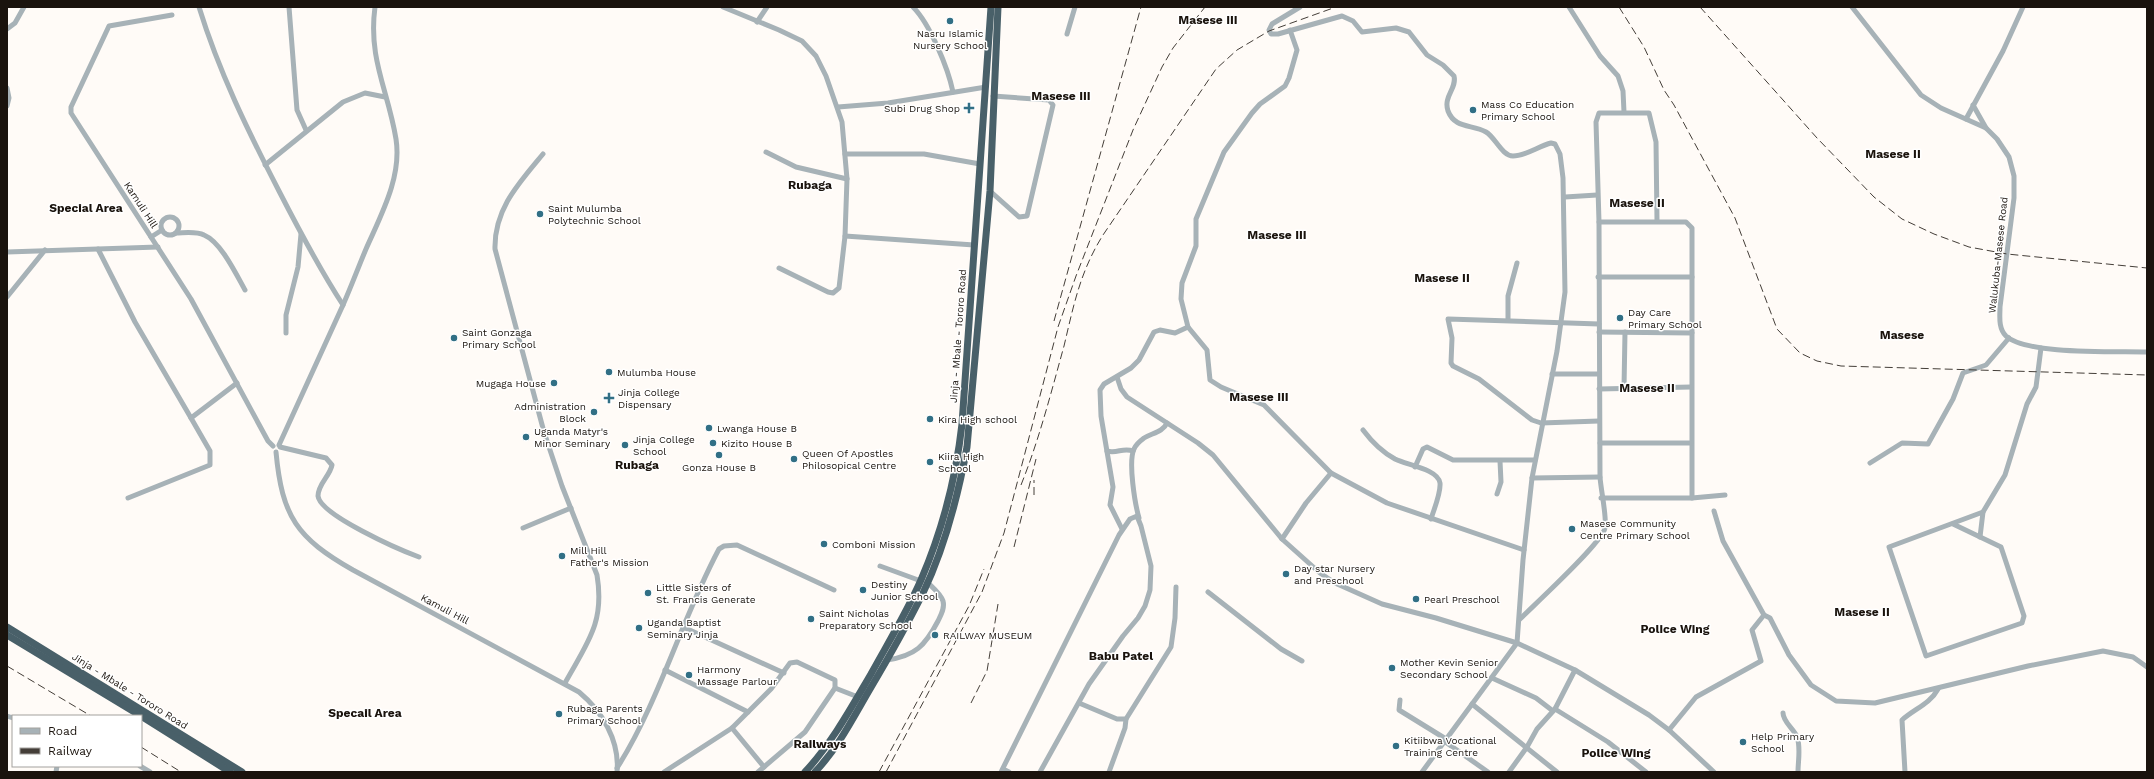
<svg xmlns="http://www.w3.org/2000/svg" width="2154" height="779" viewBox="0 0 2154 779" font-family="'Work Sans',sans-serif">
<rect width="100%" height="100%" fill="#fffbf7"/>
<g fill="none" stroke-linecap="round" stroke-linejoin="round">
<!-- minor -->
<g stroke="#a7b2b7" stroke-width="5">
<path d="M199 7C219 72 248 131 279 191 299 230 319 268 343 305L279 445"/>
<polyline points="289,7 297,110 306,130"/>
<polyline points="723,7 779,30 802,41 816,56 826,76 842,122 847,179 845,236 839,288 833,293 828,292 779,268"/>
<path d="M913 7C930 24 948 68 953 92"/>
<path d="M1300 7 1272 24 1269 30 1271 34H1278L1342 16 1353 21 1362 32 1396 28 1409 32 1427 55 1443 65 1454 76C1457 89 1443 96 1448 111 1455 129 1472 124 1486 132 1495 137 1502 156 1513 156 1526 156 1539 146 1551 143L1555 144 1560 154 1563 178 1565 292 1557 351 1532 478 1523 560 1517 643 1422 772"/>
<polyline points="1569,7 1600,56 1618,76 1623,91 1624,112"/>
<path d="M1852 7 1921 95 1941 108 1986 128 1997 139 2009 157 2014 176V198L2000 307C2000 316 1998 328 2006 336 2026 355 2117 351 2147 352"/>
<polyline points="172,15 109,26 71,107 71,113 191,299 268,441 273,446"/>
<polyline points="757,22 767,7"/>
<polyline points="7,29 15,23 24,7"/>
<polyline points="1290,30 1297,50 1289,78 1285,86 1260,104 1252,113 1224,152 1196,219 1196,246 1182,283 1181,299 1188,327 1207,350 1210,380 1221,387 1264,405 1331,473 1387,503 1524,550"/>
<polyline points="1067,34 1075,7"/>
<polyline points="7,88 9,98 7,106"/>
<polyline points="1973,105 1986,128"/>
<polyline points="838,107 888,103 986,87"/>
<polyline points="1966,119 2003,51 2023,7"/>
<polyline points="766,152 796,167 847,179"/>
<path d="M543 154C519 183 494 209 495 249L544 432 562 486 597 575C605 623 587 643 565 683"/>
<polyline points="845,154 924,154 980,164"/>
<polyline points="265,165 343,102 365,93 385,97"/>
<polyline points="990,191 1019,217 1027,216 1053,105 1049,100 993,96"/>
<polyline points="1565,197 1597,195"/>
<circle cx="170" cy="226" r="9"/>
<polyline points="1599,222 1686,222 1692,228 1692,498 1601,498"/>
<path d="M176 233C184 233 196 231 204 235 221 242 236 274 245 290"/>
<polyline points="845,236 974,245"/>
<polyline points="151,237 162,230"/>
<polyline points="98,249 135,322 191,418 237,383"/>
<polyline points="7,252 158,247"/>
<polyline points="1598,277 1692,277"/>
<polyline points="7,297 45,250"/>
<path d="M343 305C351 287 358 268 366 249 381 215 402 177 396 139 388 90 368 59 375 7"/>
<polyline points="1508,320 1508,296 1517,263"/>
<polyline points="1599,324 1448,319 1452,338 1451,363 1453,366 1479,379 1532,420 1541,423 1599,421"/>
<polyline points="1599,332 1692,333"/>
<polyline points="286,333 286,315 298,267 301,234"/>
<polyline points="1552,374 1599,374"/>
<polyline points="1117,377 1121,389 1127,397 1198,443 1213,455 1282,539 1320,573 1335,583 1382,604 1436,618 1517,643 1575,670 1649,715 1669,730 1714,772"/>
<polyline points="1624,388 1625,332"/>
<polyline points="1599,389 1691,387"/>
<path d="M1363 430C1372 442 1382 452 1395 459 1407 465 1438 469 1440 483 1441 493 1434 509 1431 519"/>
<polyline points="1600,443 1691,443"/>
<path d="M280 447 326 458 332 465C330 476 318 484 318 496 320 515 400 550 419 557"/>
<path d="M1107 451C1117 454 1123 447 1133 451"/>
<path d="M276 452C282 517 297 538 353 570L579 692C602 711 620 741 617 772"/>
<polyline points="1870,463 1902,443 1928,444 1953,399 1963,373 1986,365 2009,338"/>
<polyline points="1415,467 1423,449 1427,447 1453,460 1535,460"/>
<polyline points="1532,478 1600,477"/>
<polyline points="1497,494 1501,482 1500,461"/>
<polyline points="128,498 210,465 210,451 191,418"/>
<polyline points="1692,498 1725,495"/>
<path d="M1139 518C1135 504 1128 462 1134 449 1136 444 1140 441 1144 438 1152 433 1163 432 1167 423"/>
<polyline points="1953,524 2001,547 2024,616 2022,623 1926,656 1889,547 1983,512 2005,475 2027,404 2036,387 2041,348"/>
<polyline points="523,528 571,508"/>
<polyline points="1122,529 1110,505 1113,487 1101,416 1100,390 1104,384 1131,368 1139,360 1154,332 1160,330 1175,333 1188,327"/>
<polyline points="1980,537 1983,512"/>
<polyline points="1282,539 1306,503 1331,473"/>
<polyline points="880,566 921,581"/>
<polyline points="1208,592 1281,649 1302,661"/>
<polyline points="1764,615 1770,618 1789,655 1811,685 1836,701 1875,703 2028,666 2103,651 2133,657 2147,667"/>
<path d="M1520 619C1534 605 1602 543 1605 528 1607 517 1601 491 1600 477L1599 222 1596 122 1599 113H1649L1656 142 1657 221"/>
<polyline points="683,627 784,673"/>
<path d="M887 660C915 656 925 646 938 621 941 615 945 608 943 601 940 593 933 588 927 582"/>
<polyline points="665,670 748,712"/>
<polyline points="1492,678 1536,698 1553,711"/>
<polyline points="835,688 858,697"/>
<polyline points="1400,700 1399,710 1446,739"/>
<polyline points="1079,703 1117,719 1126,719 1171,647 1175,618 1176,587"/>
<polyline points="1472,704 1557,772"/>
<polyline points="1555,709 1608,742 1646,772"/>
<path d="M1783 713C1783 722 1794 729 1797 737 1801 747 1798 761 1798 772"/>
<polyline points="7,716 13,718"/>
<polyline points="732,728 764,767"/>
<polyline points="1669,730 1696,697 1761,661 1752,630 1764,615 1723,541 1714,511"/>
<polyline points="1444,741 1488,772"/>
<polyline points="140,766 150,772"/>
<path d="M617 768C660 700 681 620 719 549L724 546 737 545 834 590"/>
<polyline points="1003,769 1009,772"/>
<polyline points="56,772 57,766"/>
<polyline points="664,772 732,728 771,689 790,663 797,662 835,680 835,688 805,732 758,772"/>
<polyline points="1001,772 1119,535 1130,519 1137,516 1141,526 1151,566 1150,590 1145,606 1138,618 1123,636 1089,684 1040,772"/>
<polyline points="1109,772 1125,728 1126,719"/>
<polyline points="1509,772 1527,747 1537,729 1555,709 1575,670"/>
<path d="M1905 772 1902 720C1914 709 1930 704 1938 689"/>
</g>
<!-- highway -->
<g stroke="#496069" stroke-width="7">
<polyline points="7,627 242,772"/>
<polyline points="7,635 141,716"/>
<polyline points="141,716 230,772"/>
<path d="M805 772C832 743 851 708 871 674 888 643 907 612 921 580 942 531 956 478 962 424L991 7"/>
<path d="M815 772C838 748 853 718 870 689 889 657 907 625 923 593 945 547 958 496 967 447L990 191 998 7"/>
</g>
<!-- rail -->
<g stroke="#443e38" stroke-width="1" stroke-dasharray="8 4" stroke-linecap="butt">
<polyline points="1619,7 1644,47 1664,90 1674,105 1735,218 1777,329 1800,353 1817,361 1841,366 2147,375"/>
<polyline points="1700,7 1817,138 1874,197 1902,219 1934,234 1969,247 2007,254 2147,268"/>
<polyline points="1054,321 1141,7"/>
<path d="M1021 485C1039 440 1051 393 1064 346 1074 304 1080 272 1103 235L1216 69 1237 50 1269 31 1336 7"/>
<polyline points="1034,495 1034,480"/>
<polyline points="1014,547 1036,459"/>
<polyline points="7,666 91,716"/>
<polyline points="971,703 987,671 998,604"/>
<polyline points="141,747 181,772"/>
<polyline points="879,772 969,606 984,569"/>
<polyline points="886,772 982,592 1004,533 1058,327 1076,276 1133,130 1162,67 1173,48 1205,7"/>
</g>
</g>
<!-- markers -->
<g fill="#316f85" stroke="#fff" stroke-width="1.5">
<circle cx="950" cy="21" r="4"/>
<path d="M967 102h4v4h4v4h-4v4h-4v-4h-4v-4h4z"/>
<circle cx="1473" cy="110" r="4"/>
<circle cx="540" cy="214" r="4"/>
<circle cx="1620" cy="318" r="4"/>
<circle cx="454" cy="338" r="4"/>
<circle cx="609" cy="372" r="4"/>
<circle cx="554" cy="383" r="4"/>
<path d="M607 392h4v4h4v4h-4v4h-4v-4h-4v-4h4z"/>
<circle cx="594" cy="412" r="4"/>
<circle cx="930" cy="419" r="4"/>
<circle cx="709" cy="428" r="4"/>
<circle cx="526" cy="437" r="4"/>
<circle cx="713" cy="443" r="4"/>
<circle cx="625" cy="445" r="4"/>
<circle cx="719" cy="455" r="4"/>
<circle cx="794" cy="459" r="4"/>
<circle cx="930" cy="462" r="4"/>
<circle cx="1572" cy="529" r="4"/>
<circle cx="824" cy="544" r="4"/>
<circle cx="562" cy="556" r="4"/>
<circle cx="1286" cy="574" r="4"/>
<circle cx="863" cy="590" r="4"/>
<circle cx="648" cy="593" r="4"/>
<circle cx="1416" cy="599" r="4"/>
<circle cx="811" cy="619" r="4"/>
<circle cx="639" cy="628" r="4"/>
<circle cx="935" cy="635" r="4"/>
<circle cx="1392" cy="668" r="4"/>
<circle cx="689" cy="675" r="4"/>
<circle cx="559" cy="714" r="4"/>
<circle cx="1743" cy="742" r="4"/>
<circle cx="1396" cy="746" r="4"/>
</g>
<g text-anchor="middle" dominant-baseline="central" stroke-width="3" stroke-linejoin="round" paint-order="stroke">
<!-- poi labels -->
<g font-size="10" fill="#1a130d" stroke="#fff" text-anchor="start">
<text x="950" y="33" text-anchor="middle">Nasru Islamic<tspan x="950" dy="12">Nursery School</tspan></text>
<text x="1481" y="104">Mass Co Education<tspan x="1481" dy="12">Primary School</tspan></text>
<text x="960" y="108" text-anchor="end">Subi Drug Shop</text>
<text x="548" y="208">Saint Mulumba<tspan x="548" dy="12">Polytechnic School</tspan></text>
<text x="1628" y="312">Day Care<tspan x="1628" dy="12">Primary School</tspan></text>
<text x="462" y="332">Saint Gonzaga<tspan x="462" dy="12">Primary School</tspan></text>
<text x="617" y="372">Mulumba House</text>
<text x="546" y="383" text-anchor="end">Mugaga House</text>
<text x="618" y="392">Jinja College<tspan x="618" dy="12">Dispensary</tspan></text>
<text x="586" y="406" text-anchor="end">Administration<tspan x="586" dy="12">Block</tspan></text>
<text x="938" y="419">Kira High school</text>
<text x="717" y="428">Lwanga House B</text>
<text x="534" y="431">Uganda Matyr's<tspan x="534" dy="12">Minor Seminary</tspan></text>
<text x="633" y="439">Jinja College<tspan x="633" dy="12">School</tspan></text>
<text x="721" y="443">Kizito House B</text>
<text x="802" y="453">Queen Of Apostles<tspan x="802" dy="12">Philosopical Centre</tspan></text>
<text x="938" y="456">Kiira High<tspan x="938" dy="12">School</tspan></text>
<text x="719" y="467" text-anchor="middle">Gonza House B</text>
<text x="1580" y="523">Masese Community<tspan x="1580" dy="12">Centre Primary School</tspan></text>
<text x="832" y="544">Comboni Mission</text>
<text x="570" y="550">Mill Hill<tspan x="570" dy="12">Father's Mission</tspan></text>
<text x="1294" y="568">Day star Nursery<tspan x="1294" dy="12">and Preschool</tspan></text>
<text x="871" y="584">Destiny<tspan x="871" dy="12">Junior School</tspan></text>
<text x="656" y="587">Little Sisters of<tspan x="656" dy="12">St. Francis Generate</tspan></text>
<text x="1424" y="599">Pearl Preschool</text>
<text x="819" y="613">Saint Nicholas<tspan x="819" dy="12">Preparatory School</tspan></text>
<text x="647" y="622">Uganda Baptist<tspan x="647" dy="12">Seminary Jinja</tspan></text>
<text x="943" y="635">RAILWAY MUSEUM</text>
<text x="1400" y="662">Mother Kevin Senior<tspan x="1400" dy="12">Secondary School</tspan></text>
<text x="697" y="669">Harmony<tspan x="697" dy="12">Massage Parlour</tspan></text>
<text x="567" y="708">Rubaga Parents<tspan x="567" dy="12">Primary School</tspan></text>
<text x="1751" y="736">Help Primary<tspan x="1751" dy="12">School</tspan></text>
<text x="1404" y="740">Kitiibwa Vocational<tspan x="1404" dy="12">Training Centre</tspan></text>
</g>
<!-- street labels -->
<g font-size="10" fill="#1a130d" stroke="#fff">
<text transform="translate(141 205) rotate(57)">Kamuli Hill</text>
<text transform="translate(1998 255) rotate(-84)">Walukuba-Masese Road</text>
<text transform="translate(958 336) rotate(-86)">Jinja - Mbale - Tororo Road</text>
<text transform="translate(445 609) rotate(28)">Kamuli Hill</text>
<text transform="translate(130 691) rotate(32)">Jinja - Mbale - Tororo Road</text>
</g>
<!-- quarter labels -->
<g font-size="12" font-weight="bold" fill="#1a130d" stroke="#fff">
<text x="1208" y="20">Masese III</text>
<text x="1061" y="96">Masese III</text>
<text x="1893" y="154">Masese II</text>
<text x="810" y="185">Rubaga</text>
<text x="1637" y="203">Masese II</text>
<text x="86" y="208">Special Area</text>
<text x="1277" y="235">Masese III</text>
<text x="1442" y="278">Masese II</text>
<text x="1902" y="335">Masese</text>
<text x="1647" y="388">Masese II</text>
<text x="1259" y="397">Masese III</text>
<text x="637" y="465">Rubaga</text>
<text x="1862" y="612">Masese II</text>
<text x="1675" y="629">Police Wing</text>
<text x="1121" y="656">Babu Patel</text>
<text x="365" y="713">Specail Area</text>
<text x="820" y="744">Railways</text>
<text x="1616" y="753">Police Wing</text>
</g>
</g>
<!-- border -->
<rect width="2154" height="779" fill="none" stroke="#1a130d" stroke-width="16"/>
<!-- legend -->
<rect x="12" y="715" width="130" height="52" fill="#ffffff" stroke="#a3a19e"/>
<rect x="20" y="728" width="20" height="6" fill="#a7b2b7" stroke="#a3a19e"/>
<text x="48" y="735" font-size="12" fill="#1a130d">Road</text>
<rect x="20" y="748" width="20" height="6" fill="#443e38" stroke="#a3a19e"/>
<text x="48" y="755" font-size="12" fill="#1a130d">Railway</text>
</svg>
